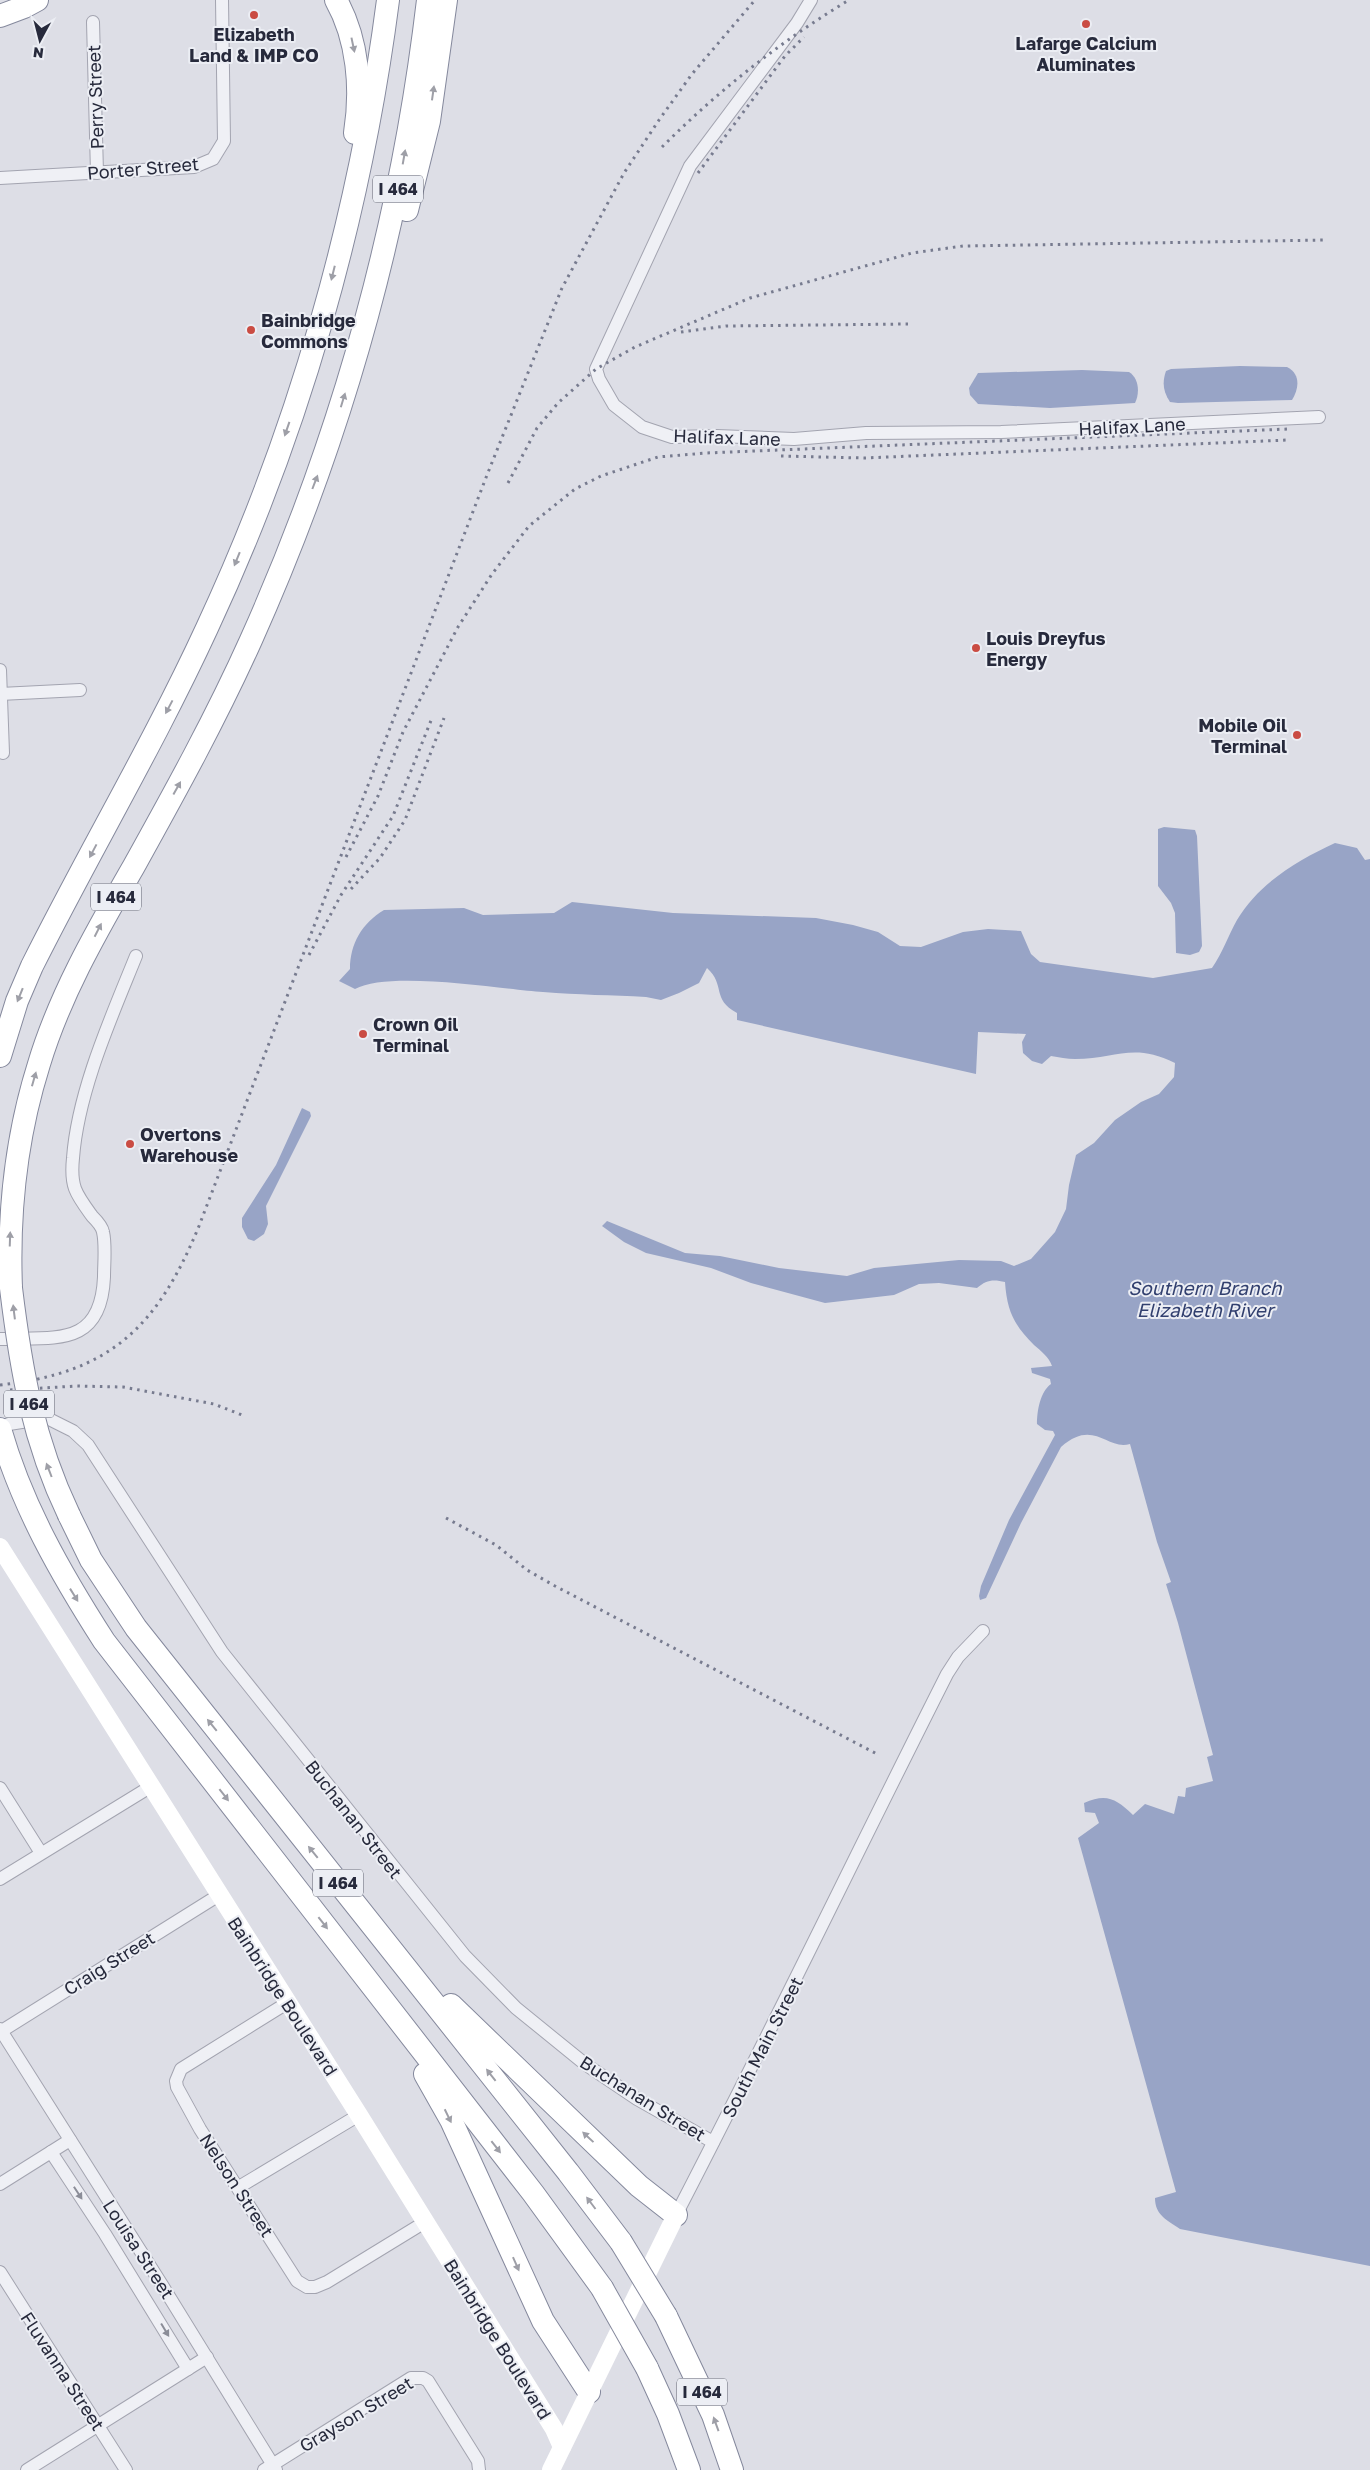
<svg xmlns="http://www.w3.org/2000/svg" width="1370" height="2470" viewBox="0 0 1370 2470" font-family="'Golos Text',sans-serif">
<rect width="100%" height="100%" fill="#dddee6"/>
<!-- water -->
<g fill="#98a4c6">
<path d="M1240 366 1287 367C1301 374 1299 389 1292 400L1178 403 1170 402C1163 391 1162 383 1166 371L1171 369Z"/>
<path d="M1082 370 1129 372C1139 378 1140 393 1135 403L1050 408 978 404 970 395 969 388 978 373Z"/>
<polygon points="1164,827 1195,830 1197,836 1202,946 1199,952 1190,955 1176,953 1175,913 1171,903 1158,886 1158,829"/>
<path d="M1335 843 1357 848 1365 860 1370 859V2266L1180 2229C1167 2220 1155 2215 1155 2198L1176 2192 1078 1838 1099 1823 1095 1813 1085 1812 1084 1803C1107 1793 1116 1799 1133 1815L1145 1804 1174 1814 1178 1796 1185 1797 1186 1788 1213 1781 1207 1757 1213 1755 1178 1623 1166 1584 1171 1582 1157 1542 1130 1444C1107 1451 1094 1418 1061 1447L1021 1523 986 1598 980 1600 979 1596 981 1586 1009 1520 1055 1435 1053 1431 1045 1430 1037 1424C1037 1411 1040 1392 1051 1384L1050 1379 1032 1373 1031 1368 1052 1366C1049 1357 1041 1351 1034 1345 1014 1325 1007 1311 1005 1282 993 1279 986 1280 977 1288L939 1283 919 1284 894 1295 825 1303 751 1283 711 1268 646 1253 624 1242 602 1226 607 1221 685 1253 720 1256 779 1268 847 1276 874 1268 959 1260 1001 1261 1014 1266 1031 1259 1055 1232 1066 1209 1069 1185 1076 1155 1094 1143 1115 1120 1141 1102 1159 1094 1174 1077 1175 1063C1133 1042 1116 1059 1075 1059 1067 1059 1059 1057 1051 1056L1042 1064 1032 1061 1023 1053 1022 1042 1026 1034 978 1032 976 1074 737 1020V1013C711 999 726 985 707 968L699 983 679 993 661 1000 646 997C612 995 578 995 543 992 501 989 389 970 355 989L339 981 350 969C350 944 362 923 384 910L464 908 483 915 554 913 572 902 673 913 816 918 853 925 878 932 900 946 921 947 963 932 988 929 1021 931 1031 954 1040 962 1153 978 1212 968C1223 952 1228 936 1237 920 1259 883 1298 860 1335 843Z"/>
<polygon points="302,1108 310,1112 311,1116 266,1206 268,1224 264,1234 254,1241 248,1239 242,1227 242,1218 276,1165"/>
</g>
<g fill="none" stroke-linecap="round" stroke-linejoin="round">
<!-- street casing -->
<g stroke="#a3a4b0" stroke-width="14">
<g id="street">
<polyline points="811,0 797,23 690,166 596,369 599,379 614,405 642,427 672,437 716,436 794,439 866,433 1001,432 1319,417"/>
<polyline points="93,22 97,173"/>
<polyline points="0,178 194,167 213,159 224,141 222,0"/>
<polyline points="0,670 3,753"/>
<polyline points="0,694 80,690"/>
<path d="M0 1339C55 1337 101 1348 104 1277 104 1263 106 1245 103 1232 102 1226 96 1220 92 1216 76 1194 70 1187 73 1158 78 1091 111 1018 136 956"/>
<polyline points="0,1428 9,1424 47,1418 73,1431 88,1445 222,1652 465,1956 516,2008 585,2064 637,2099 713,2142"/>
<polyline points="0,1788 41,1853"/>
<polyline points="0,1879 150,1787"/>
<polyline points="287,2003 181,2069 176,2081 177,2087 200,2129 297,2281 307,2287 315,2287 327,2282 425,2222"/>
<polyline points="0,2029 162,2285 276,2470"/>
<polyline points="0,2032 219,1895"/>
<polyline points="51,2152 105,2234 188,2369"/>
<polyline points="0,2184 70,2140"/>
<polyline points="239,2187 359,2115"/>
<path d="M676 2215C769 2036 856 1854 947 1674L958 1657 983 1631"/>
<polyline points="0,2272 126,2470"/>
<polyline points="27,2470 207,2357"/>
<polyline points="264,2470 411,2378 423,2378 428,2381 478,2461 479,2470"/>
</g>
</g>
<!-- highway casing -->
<g stroke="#85899d" stroke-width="24">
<g id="highway">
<path d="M336 0C358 39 362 89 355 133"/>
<polyline points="0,16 24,7 37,0"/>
<polyline points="407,210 429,121 446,0"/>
<path d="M0 1056 17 1001 32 966C89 852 154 743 207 628 299 431 360 216 388 0"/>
<path d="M11 1288C8 1212 16 1137 39 1064 60 994 98 929 134 866 175 792 216 718 251 640 342 437 402 221 428 0"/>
<path d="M0 1429C22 1506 61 1574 104 1641L533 2193 602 2288"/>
<polyline points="69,1515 91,1560 136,1628 568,2172 621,2242"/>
<polyline points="451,2005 639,2186 676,2215"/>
<polyline points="425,2074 451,2120 543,2321 589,2392"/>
<polyline points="666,2316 713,2415 732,2470"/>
<polyline points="647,2368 668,2414 689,2470"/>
</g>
</g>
<!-- street -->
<use href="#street" stroke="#eff0f5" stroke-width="12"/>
<!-- secondary -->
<g stroke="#fff" stroke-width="18">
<polyline points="0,1547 359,2115 554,2429 562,2447"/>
<polyline points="551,2470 676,2215"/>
</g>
<!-- highway -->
<use href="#highway" stroke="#fff" stroke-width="22"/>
<!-- rail -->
<g stroke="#777b8f" stroke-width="3" stroke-dasharray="2.5 5" stroke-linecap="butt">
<path d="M662 147C718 91 781 41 849 0"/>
<polyline points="698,173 785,56 804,37"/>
<polyline points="681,332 726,326 908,324"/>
<polyline points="781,456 864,458 1288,440"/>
<polyline points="508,483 537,428 558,403 596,369 635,347 750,298 912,253 963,246 1325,240"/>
<polyline points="346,857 378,796 403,732 458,627 492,574 529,526 575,489 601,476 658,457 706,453 1288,429"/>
<polyline points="351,889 380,858 405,820 444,718"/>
<polyline points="309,955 341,895 393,816 432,718"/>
<path d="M0 1385C111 1373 158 1326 199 1226L487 475 562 288 624 173 659 120 692 74 755 0"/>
<polyline points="10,1390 77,1386 123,1387 214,1404 242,1415"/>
<polyline points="446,1518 496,1545 527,1570 555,1586 877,1754"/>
</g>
<!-- highway-bridge casing -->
<g stroke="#85899d" stroke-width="24" stroke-linecap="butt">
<g id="highway-bridge">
<path d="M11 1288C21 1370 33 1440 69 1515"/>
<polyline points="621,2242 666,2316"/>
<polyline points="602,2288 647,2368"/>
</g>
</g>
<!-- highway-bridge -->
<use href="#highway-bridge" stroke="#fff" stroke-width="22"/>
</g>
<!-- one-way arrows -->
<defs><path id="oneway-solid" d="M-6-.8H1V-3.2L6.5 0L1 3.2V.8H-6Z" transform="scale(1.25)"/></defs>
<g fill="#9e9fa7">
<use href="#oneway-solid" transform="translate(353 45) rotate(78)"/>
<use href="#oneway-solid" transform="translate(433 93) rotate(-82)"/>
<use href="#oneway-solid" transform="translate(404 157) rotate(-80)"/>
<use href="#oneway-solid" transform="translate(333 273) rotate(104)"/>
<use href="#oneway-solid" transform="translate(343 400) rotate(-73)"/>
<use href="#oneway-solid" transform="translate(287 429) rotate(109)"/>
<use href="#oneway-solid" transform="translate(315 482) rotate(-69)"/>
<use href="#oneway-solid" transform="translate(237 559) rotate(112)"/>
<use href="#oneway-solid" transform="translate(169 707) rotate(118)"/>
<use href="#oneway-solid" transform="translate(177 788) rotate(-61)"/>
<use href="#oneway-solid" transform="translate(93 851) rotate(118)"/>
<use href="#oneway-solid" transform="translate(98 930) rotate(-63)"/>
<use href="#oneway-solid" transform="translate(20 995) rotate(112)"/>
<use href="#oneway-solid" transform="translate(34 1079) rotate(-74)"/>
<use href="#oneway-solid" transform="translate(10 1239) rotate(-88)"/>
<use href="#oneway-solid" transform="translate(14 1312) rotate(-97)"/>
<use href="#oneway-solid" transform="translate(49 1470) rotate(-111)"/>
<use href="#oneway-solid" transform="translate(74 1595) rotate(58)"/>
<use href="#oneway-solid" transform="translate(212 1725) rotate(-129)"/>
<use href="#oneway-solid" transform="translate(224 1795) rotate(52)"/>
<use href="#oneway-solid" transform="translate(313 1852) rotate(-129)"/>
<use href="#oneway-solid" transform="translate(323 1923) rotate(52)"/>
<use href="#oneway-solid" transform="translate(491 2075) rotate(-128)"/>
<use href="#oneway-solid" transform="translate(448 2116) rotate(64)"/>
<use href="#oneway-solid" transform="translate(588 2137) rotate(-137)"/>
<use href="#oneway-solid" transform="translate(496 2147) rotate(52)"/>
<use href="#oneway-solid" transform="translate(591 2203) rotate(-127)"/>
<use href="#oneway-solid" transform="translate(516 2264) rotate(66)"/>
<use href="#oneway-solid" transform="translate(716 2424) rotate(-110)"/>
</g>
<g fill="#8b8d98">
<use href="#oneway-solid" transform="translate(78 2193) rotate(57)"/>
<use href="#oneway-solid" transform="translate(165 2330) rotate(59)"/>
</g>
<!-- markers -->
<g fill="#ca4c43" stroke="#eceef4" stroke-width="2">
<circle cx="254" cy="15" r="5"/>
<circle cx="1086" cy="24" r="5"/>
<circle cx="251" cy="330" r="5"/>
<circle cx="976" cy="648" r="5"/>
<circle cx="1297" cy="735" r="5"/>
<circle cx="363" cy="1034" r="5"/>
<circle cx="130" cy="1144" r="5"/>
</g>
<g text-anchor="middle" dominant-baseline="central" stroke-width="4" stroke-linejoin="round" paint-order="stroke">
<!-- shield labels -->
<g fill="#eceef4" stroke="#626573" stroke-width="1">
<rect x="373" y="175.5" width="50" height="27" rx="4"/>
<rect x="91" y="883.5" width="50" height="27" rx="4"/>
<rect x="4" y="1390.5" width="50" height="27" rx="4"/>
<rect x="313" y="1869.5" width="50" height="27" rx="4"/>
<rect x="677" y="2378.5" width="50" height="27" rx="4"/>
</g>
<g font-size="16" font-weight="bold" fill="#272a3c">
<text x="398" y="189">I 464</text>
<text x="116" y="897">I 464</text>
<text x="29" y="1404">I 464</text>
<text x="338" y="1883">I 464</text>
<text x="702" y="2392">I 464</text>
</g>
<!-- poi labels -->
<g font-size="18" font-weight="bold" fill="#272a3c" stroke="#eceef4" text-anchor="start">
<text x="254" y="34" text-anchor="middle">Elizabeth<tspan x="254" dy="21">Land &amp; IMP CO</tspan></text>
<text x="1086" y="43" text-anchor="middle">Lafarge Calcium<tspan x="1086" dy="21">Aluminates</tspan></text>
<text x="261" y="320">Bainbridge<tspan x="261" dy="21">Commons</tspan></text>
<text x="986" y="638">Louis Dreyfus<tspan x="986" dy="21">Energy</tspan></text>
<text x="1287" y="725" text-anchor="end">Mobile Oil<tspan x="1287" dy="21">Terminal</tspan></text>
<text x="373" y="1024">Crown Oil<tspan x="373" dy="21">Terminal</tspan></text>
<text x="140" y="1134">Overtons<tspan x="140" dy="21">Warehouse</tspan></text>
</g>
<!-- street labels -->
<g font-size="18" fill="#272a3c" stroke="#eceef4">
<text transform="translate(95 97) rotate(-92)">Perry Street</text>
<text transform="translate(143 168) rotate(-5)">Porter Street</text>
<text transform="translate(1132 426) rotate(-3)">Halifax Lane</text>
<text transform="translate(727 437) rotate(2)">Halifax Lane</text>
<text transform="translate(354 1819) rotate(52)">Buchanan Street</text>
<text transform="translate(109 1963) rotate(-32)">Craig Street</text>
<text transform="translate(283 1996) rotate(57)">Bainbridge Boulevard</text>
<text transform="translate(762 2047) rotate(-63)">South Main Street</text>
<text transform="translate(643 2098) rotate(32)">Buchanan Street</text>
<text transform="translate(237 2185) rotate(57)">Nelson Street</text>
<text transform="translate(139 2249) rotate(57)">Louisa Street</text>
<text transform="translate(498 2339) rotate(58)">Bainbridge Boulevard</text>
<text transform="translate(63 2371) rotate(57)">Fluvanna Street</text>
<text transform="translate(356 2414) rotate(-31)">Grayson Street</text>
</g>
<!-- water labels -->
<g font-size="19" font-style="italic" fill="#32406f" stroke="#eceef4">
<text x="1205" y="1287">Southern Branch<tspan x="1205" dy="22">Elizabeth River</tspan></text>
</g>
</g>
<!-- north arrow -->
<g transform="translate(40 40) rotate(187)" stroke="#eceef4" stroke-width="4" paint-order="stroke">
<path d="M0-4L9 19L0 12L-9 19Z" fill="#272a3c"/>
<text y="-8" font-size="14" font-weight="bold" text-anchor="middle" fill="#272a3c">N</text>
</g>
</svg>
